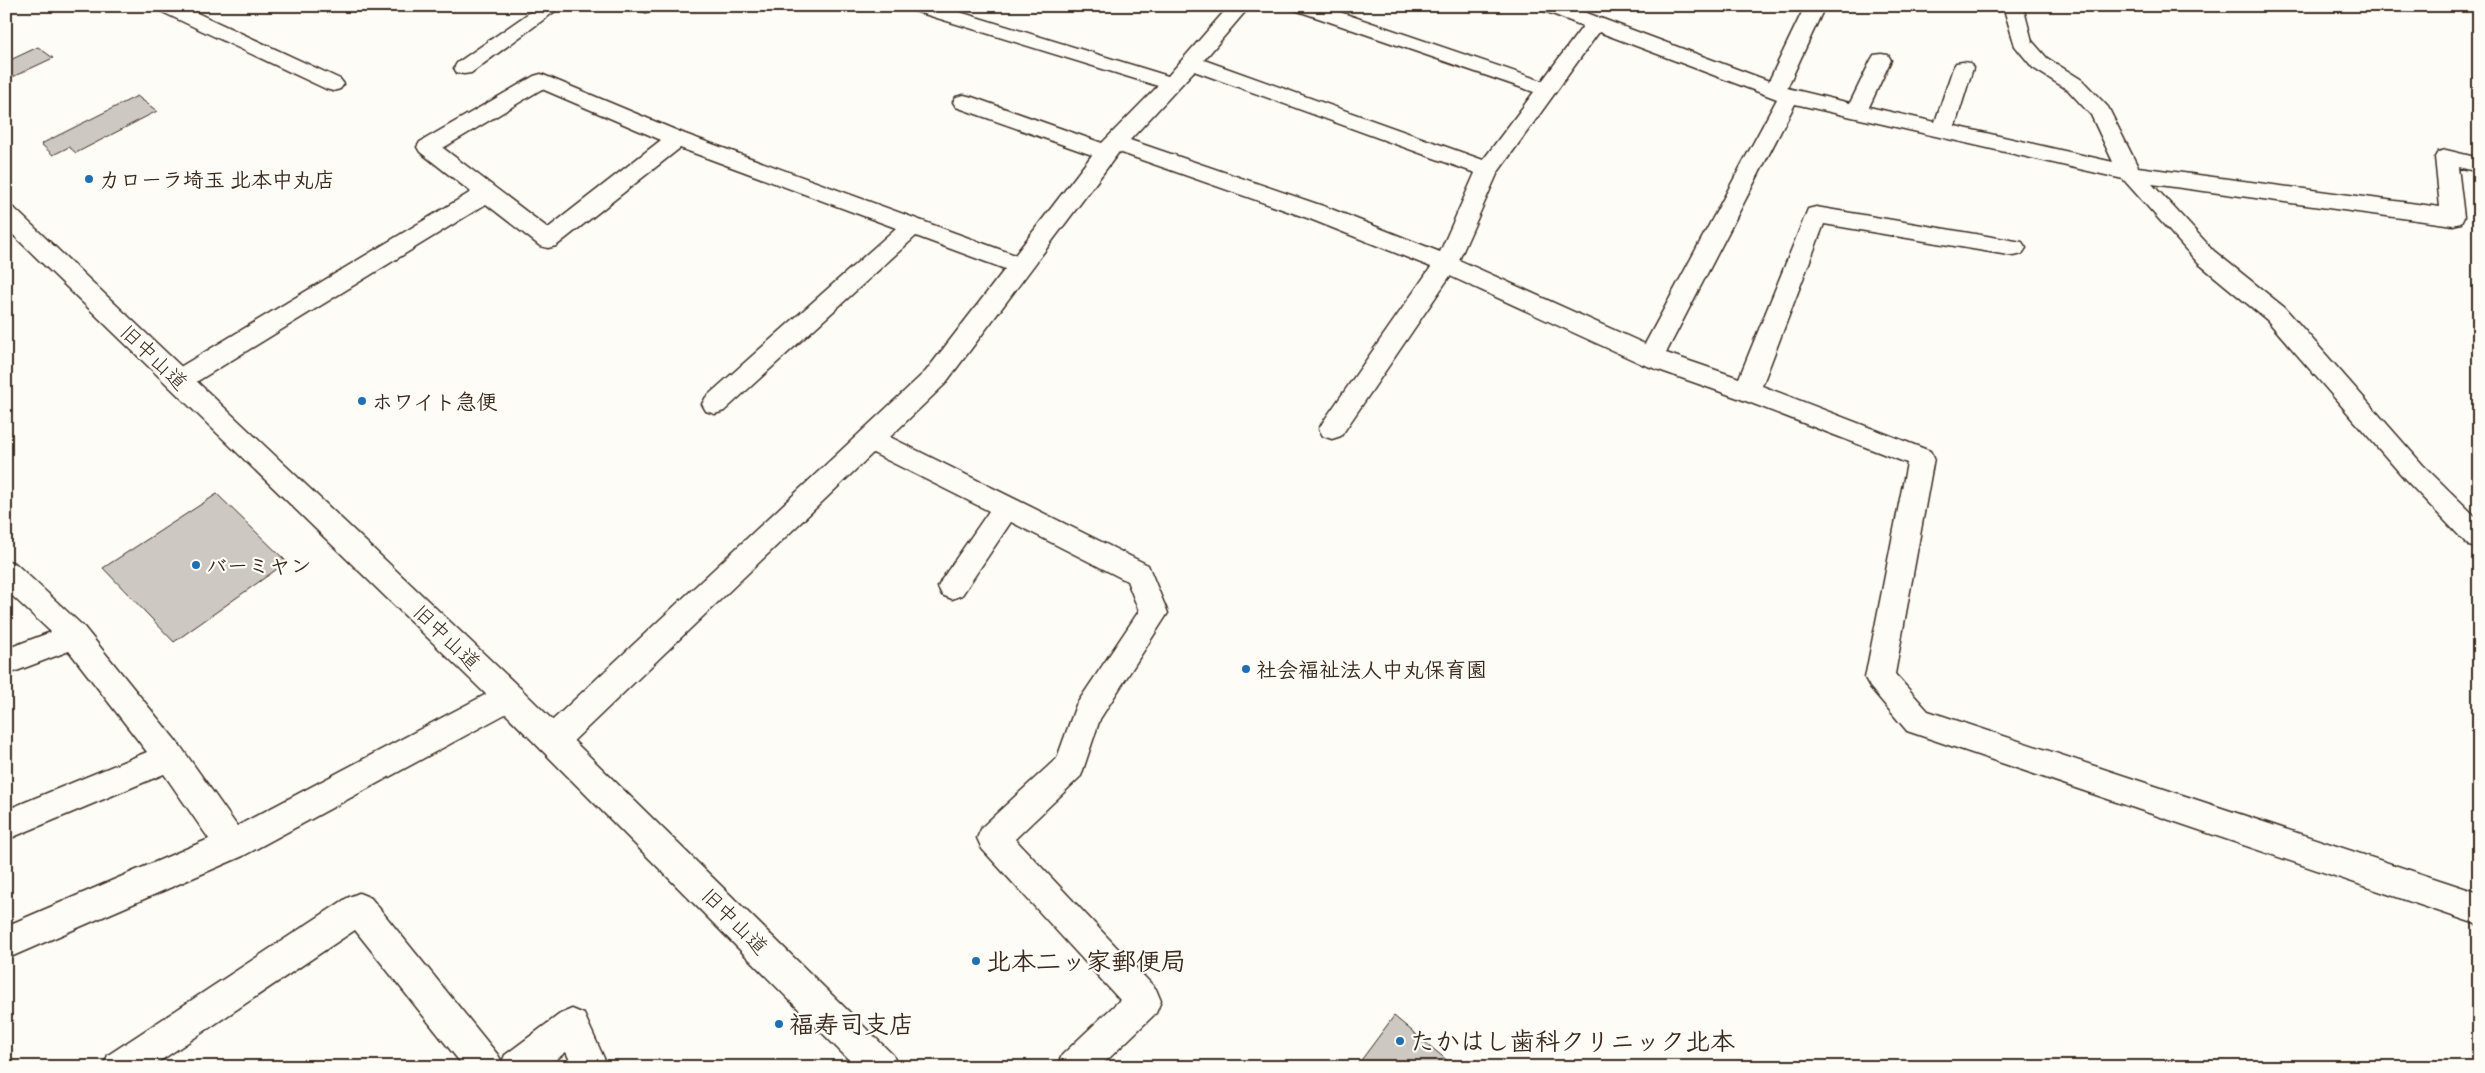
<svg xmlns="http://www.w3.org/2000/svg" width="2485" height="1073" viewBox="0 0 2485 1073" font-family="Itim,'Klee One',sans-serif">
<rect width="100%" height="100%" fill="#fdfcf7"/>
<filter id="ink" filterUnits="userSpaceOnUse"><feTurbulence type="fractalNoise" baseFrequency=".02" numOctaves="2"/><feDisplacementMap in="SourceGraphic" scale="10" xChannelSelector="R" yChannelSelector="G"/><feConvolveMatrix kernelMatrix="1 2 1 2 8 2 1 2 1" color-interpolation-filters="sRGB"/></filter>
<g filter="url(#ink)">
<!-- building -->
<g fill="#cdc8c2" stroke="#3b2a1e">
<polygon points="38,47 53,58 6,80 6,62"/>
<polygon points="137,96 157,111 76,153 69,147 53,155 41,144"/>
<polygon points="217,494 287,562 174,642 103,568"/>
<polygon points="1394,1016 1455,1067 1356,1067"/>
</g>
<g fill="none" stroke-linecap="round" stroke-linejoin="round">
<!-- minor casing -->
<g stroke="#3b2a1e" stroke-width="3">
<g id="minor">
<polygon points="155,6 182,6 340,79 344,84 340,89 333,91 326,89 158,10"/>
<polygon points="539,6 562,6 471,73 464,74 457,73 454,68 457,63"/>
<polygon points="635,6 656,6 653,10 646,12 638,10"/>
<path d="M908 6H940L1168 76 1229 6H1250L1204 60 1483 160 1534 92 1295 10 1292 6H1322L1542 81 1583 26 1542 10 1539 6H1568L1769 81 1805 6H1825L1787 88 1850 103 1871 60 1874 55 1881 54 1888 55 1891 60 1869 107 1935 122 1953 68 1956 63 1963 62 1970 63 1973 68 1955 126 2113 162 2091 115 2068 90 2033 68 2015 46 2003 6H2023L2032 41 2047 58 2082 80 2108 107 2138 167 2440 207 2435 157 2438 152 2446 150 2479 158V172L2458 167 2464 217 2461 223 2453 225 2152 184 2214 251 2285 308 2423 465 2479 520V549L2469 546 2405 479 2267 320 2198 263 2123 179 1795 104 1666 353 1739 378 1808 209 1816 207 2022 242 2026 248 2022 254 2014 256 1824 224 1762 386 1930 451 1934 458 1895 674 1928 711 2479 893V925L1907 731 1870 687 1865 678 1907 463 1738 398 1642 364 1450 276 1341 436 1332 439 1323 436 1319 429 1323 422 1431 267 1310 219 1119 152 944 385 890 437 1148 565 1168 613 1100 719 1081 776 1015 839 1156 989 1161 1001 1156 1013 1100 1067H1057L1062 1055 1120 1000 982 849 977 838 982 827 1057 758 1076 705 1139 611 1127 581 1011 522 962 595 952 599 942 595 938 587 942 579 989 511 873 453 564 750 553 754 542 750 538 740 542 730 926 371 1005 269 916 236 724 411 715 414 706 411 702 404 706 397 896 228 680 148 556 246 548 248 540 246 486 204 188 387 179 390 170 387 166 380 170 373 471 192 420 152 417 147 420 142 534 76 541 74 685 134 1015 255 1092 155 956 107 953 102 956 97 964 95 972 97 1102 143 1158 86 911 10ZM1599 32 1777 99 1645 344 1459 260 1498 172ZM1194 71 1475 173 1440 252 1326 207 1130 140ZM542 89 661 140 548 228 443 148Z"/>
<polygon points="6,560 16,564 84,627 181,747 237,826 498,688 509,684 520,688 524,697 520,706 243,856 6,959 6,926 209,839 164,774 6,840 6,810 147,752 69,651 6,675 6,649 51,632 6,590"/>
<polygon points="359,893 371,898 498,1055 502,1062 505,1055 560,1014 572,1009 584,1014 608,1067 573,1067 566,1052 546,1067 464,1067 355,930 151,1067 103,1067 108,1055 347,898"/>
</g>
</g>
<!-- major casing -->
<g stroke="#3b2a1e" stroke-width="3">
<polygon id="major" points="6,206 14,208 520,688 893,1055 898,1067 856,1067 498,706 6,228"/>
</g>
<!-- minor -->
<use href="#minor" fill="#fdfcf7" fill-rule="evenodd"/>
<!-- major -->
<use href="#major" fill="#fdfcf7" fill-rule="evenodd"/>
</g>
</g>
<!-- markers -->
<g fill="#1f6fb2" stroke="#fdfcf7" stroke-width="2">
<circle cx="89" cy="179" r="5"/>
<circle cx="362" cy="401" r="5"/>
<circle cx="196" cy="565" r="5"/>
<circle cx="1246" cy="669" r="5"/>
<circle cx="976" cy="961" r="5"/>
<circle cx="779" cy="1024" r="5"/>
<circle cx="1400" cy="1041" r="5"/>
</g>
<g text-anchor="middle" dominant-baseline="central" stroke-width="4.5" stroke-linejoin="round" paint-order="stroke">
<!-- poi labels -->
<g font-size="21" font-weight="bold" fill="#3b2a1e" stroke="#fdfcf7" text-anchor="start">
<text x="99" y="179">カローラ埼玉 北本中丸店</text>
<text x="372" y="401">ホワイト急便</text>
<text x="206" y="565">バーミヤン</text>
<text x="1256" y="669">社会福祉法人中丸保育園</text>
</g>
<!-- street labels -->
<g font-size="21" fill="#3b2a1e" stroke="#fdfcf7">
<text transform="translate(154 357) rotate(44)">旧中山道</text>
<text transform="translate(447 637) rotate(44)">旧中山道</text>
<text transform="translate(735 921) rotate(45)">旧中山道</text>
</g>
<!-- near-poi labels -->
<g font-size="25" font-weight="bold" fill="#3b2a1e" stroke="#fdfcf7" text-anchor="start">
<text x="986" y="961">北本二ッ家郵便局</text>
<text x="789" y="1024">福寿司支店</text>
<text x="1410" y="1041">たかはし歯科クリニック北本</text>
</g>
</g>
<!-- margin -->
<rect width="2485" height="1073" fill="none" stroke="#fdfcf7" stroke-width="25"/>
<rect x="12" y="12" width="2460" height="1048" fill="none" stroke="#3b2a1e" stroke-width="2" filter="url(#ink)"/>
</svg>
